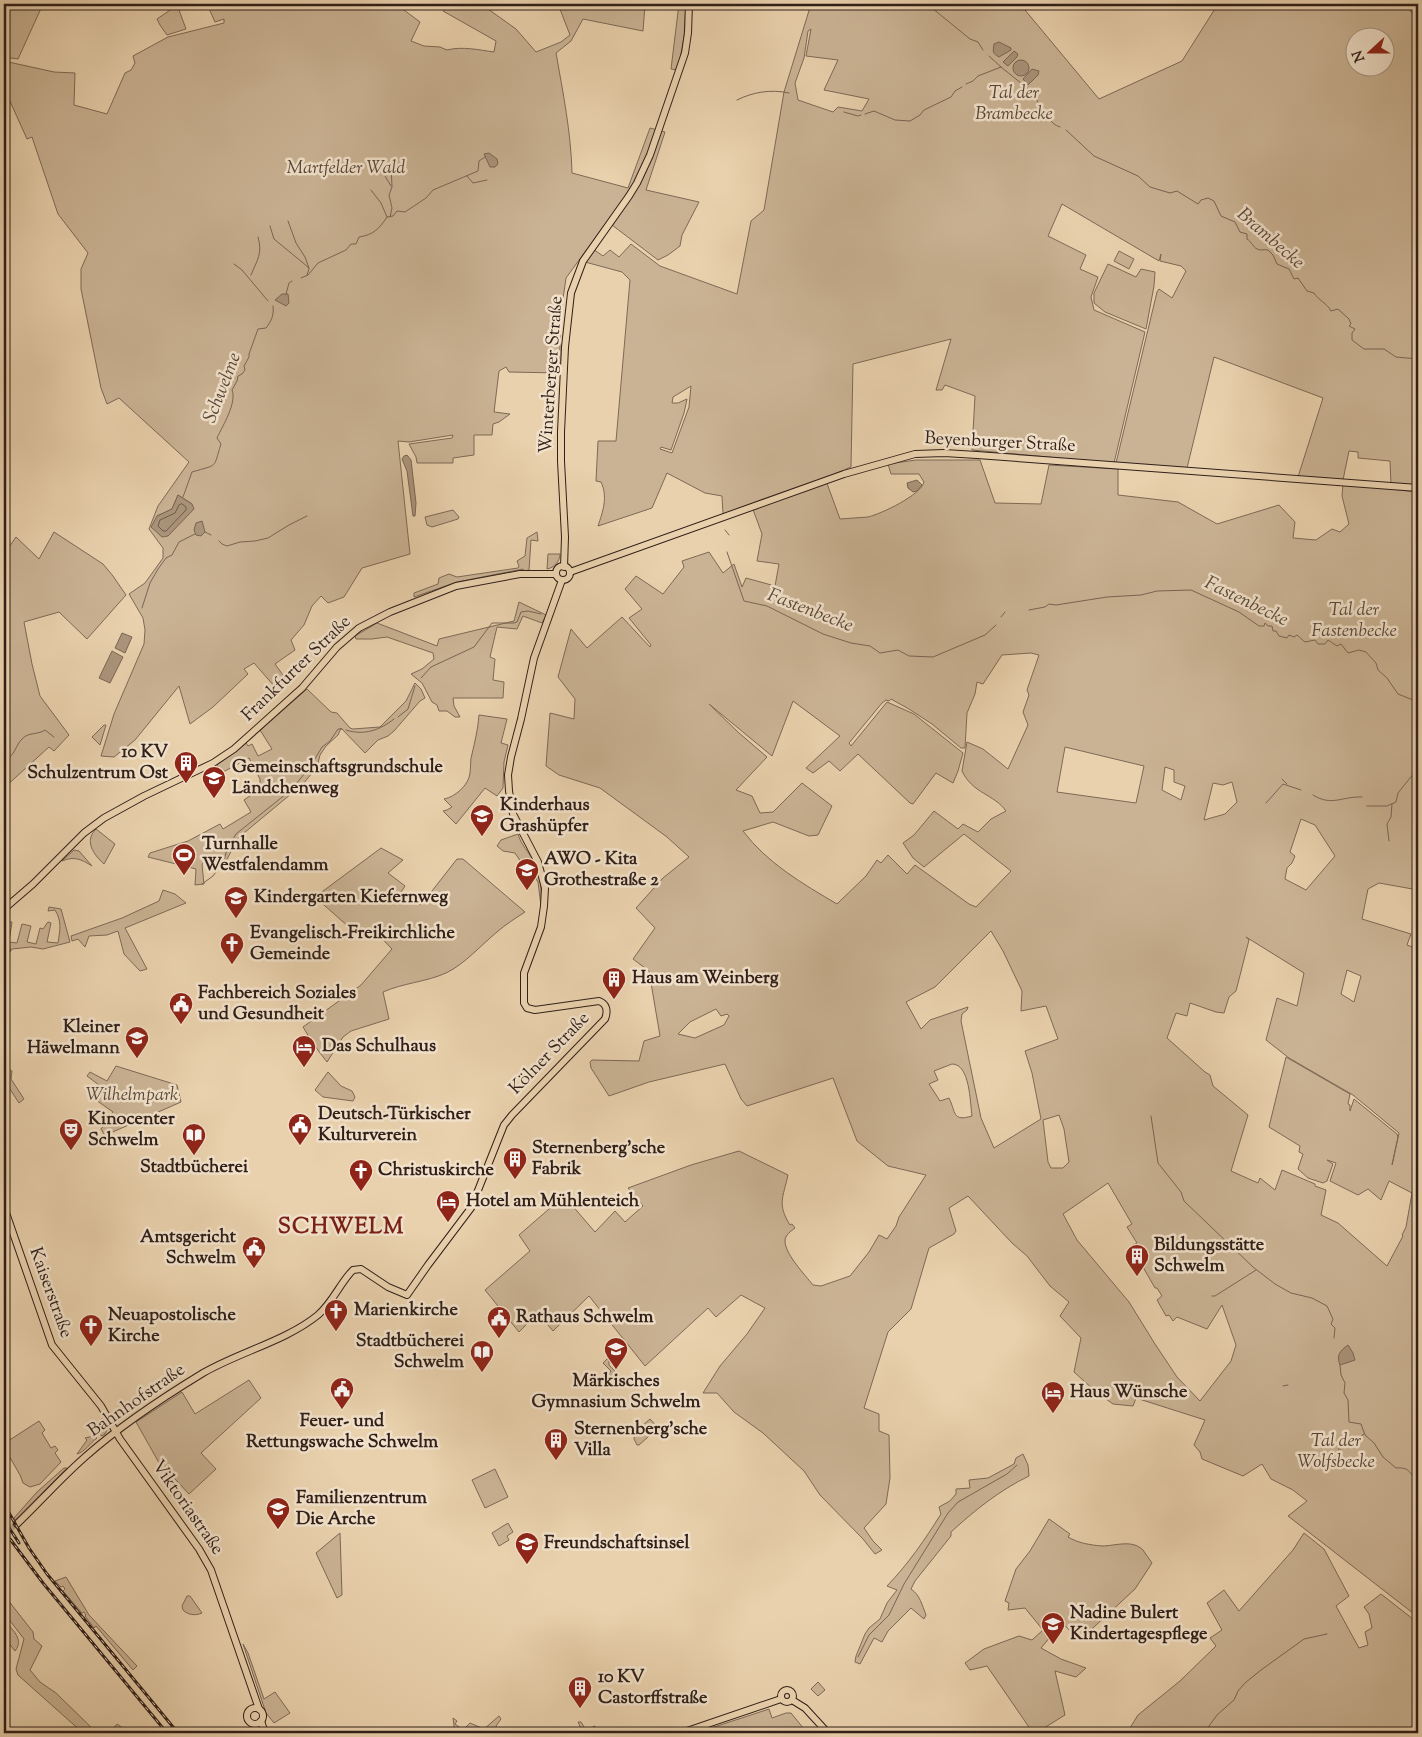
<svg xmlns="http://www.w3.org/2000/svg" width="1422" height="1737" viewBox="0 0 1422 1737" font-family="'Sorts Mill Goudy',serif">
<rect width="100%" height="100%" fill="#e9d1ad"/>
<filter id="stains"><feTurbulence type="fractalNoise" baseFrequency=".004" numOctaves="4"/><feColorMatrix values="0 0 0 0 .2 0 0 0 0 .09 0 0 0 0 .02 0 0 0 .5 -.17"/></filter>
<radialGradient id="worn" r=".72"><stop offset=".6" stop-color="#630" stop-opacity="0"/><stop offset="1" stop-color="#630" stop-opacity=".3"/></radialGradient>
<!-- green -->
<g fill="#cab394" stroke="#7d6956" fill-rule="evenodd">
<polygon points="4,4 43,4 18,59 4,57"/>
<polygon points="179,4 188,4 179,10 186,29 167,35 160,25 157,19"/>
<path d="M194 4H396L420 22 411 41 424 46 440 47 447 50C462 46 479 50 494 52L496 41 443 11 450 4H481L516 29 536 52 561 42 570 35 558 4H645L643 31 583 19 571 41 556 53C563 93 571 132 572 173L628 188 650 128 665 132 646 190 699 202 682 235 680 246 668 255 658 260 612 225 606 223 566 278 560 320V373L509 372 506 367 499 371 494 412 510 414 499 422 493 424 492 435H474V455L453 458V463H417L416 457 409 444 452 438 453 435 409 442 398 441 410 554 362 568 344 597 328 603 321 596 312 606 304 625 291 640 295 650 275 664 285 678 275 687 254 663 244 669 248 674 213 707 190 724 179 686 135 740 114 757 101 756 114 714 144 644 145 630 143 618 129 594 145 583 163 558V548L149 529 158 506 189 462 119 398 107 404 101 388 81 289V269L88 253 58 214 32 137 27 139 4 88V61L54 72 75 73 74 105 107 114 125 73 131 70 135 63 133 56 168 37 224 23V19L215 22 207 4 196 9ZM178 495 192 504 157 516 172 509Z"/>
<polygon points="679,4 686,4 684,37 678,70 671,69"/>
<path d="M811 4H1020L1099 99 1182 61 1218 4H1418V486L1391 484 1390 461 1358 458V452L1349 451 1343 480 1298 477 1323 398 1214 357 1187 468 1116 463 1157 292 1159 289 1172 298 1186 271 1181 266 1160 261 1161 254 1159 261 1062 204 1048 236 1086 255 1080 269 1098 277 1091 297 1094 310 1145 332 1114 463 972 450 975 396 945 385 942 390H936L951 339 853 364 851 467 825 478 840 519C849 518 859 518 868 517 881 514 921 495 924 482L919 474H891L888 464 916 460H980L995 503 1041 504 1049 465 1118 469V495L1178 502 1217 524 1279 505 1295 522 1293 538 1316 540 1332 529 1340 532 1349 524 1342 496 1343 484 1418 492V890L1379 883 1368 889 1362 919 1411 934 1407 945 1418 949V1229L1416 1239 1418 1241V1617L1288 1516 1307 1501 1293 1490 1271 1479 1262 1464 1243 1476 1202 1459 1200 1452 1194 1445 1205 1420 1136 1398 1133 1406 1113 1404 1095 1391 1074 1372 1081 1338 1060 1316 1069 1302 1050 1286 1027 1256 1012 1243 968 1196 949 1208 956 1231 954 1234 929 1248 911 1309 888 1332 864 1408 879 1414V1431L889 1435 890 1478 886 1504 864 1528 873 1541 882 1550 875 1554 863 1539 820 1495 804 1471 763 1433 734 1412 717 1393H703L720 1366 747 1334 765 1308 741 1295 716 1317 708 1308 645 1366 589 1296 553 1331 538 1313 519 1332 485 1290 530 1251 519 1235 564 1196 595 1232 615 1211 625 1222 643 1206 628 1188 691 1165 739 1151 788 1175C783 1198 777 1204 790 1225L792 1224 795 1228C791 1231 785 1235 785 1241 785 1254 805 1275 813 1285L821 1286 850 1276 869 1252 879 1235 887 1239 896 1226 899 1217 926 1175 888 1166 857 1141 833 1078 747 1106 741 1099 725 1064 649 1082 609 1096 591 1068 590 1062 592 1060 639 1061 644 1041 660 1036 649 971 633 959 655 928 636 908 663 878 689 857 667 837 600 788 559 775 546 766 550 713 574 719 575 699 558 677 571 629 587 648 622 617 650 647 651 645 629 618 642 609 625 589 636 576 663 594 684 567 682 561 709 552 723 573 734 564 742 587 746 578 775 586 779 564 757 561 762 534 751 504 723 514 722 496 705 493 667 473 652 508 598 526C603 511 608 497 601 482L596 481 598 441H616L630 280 622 272 585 262 593 249 603 256 610 250 619 257 631 244 660 266 737 294 751 221 764 210 784 92ZM811 29 806 56 838 60 824 90 869 99 862 111 838 107 833 112 798 100 795 83 804 58 808 31ZM1354 38H1384V68H1354ZM691 386 689 407 672 453 660 449 661 447 671 450 684 413 687 399 678 403H672L673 397ZM1031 653 1039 655 1027 690 1029 695 1023 712 1028 725 1008 769 983 749 967 742 962 771C973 794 994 794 1006 811L991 819 978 832 963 824 958 829 934 811 914 835 903 843 913 858 924 867 964 834 1011 871 976 907 969 904 915 865 907 874 888 855 881 863 877 860 866 876 837 904C803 884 767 863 743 831L773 822 809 836 818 835 832 806 802 783 773 812 760 813 752 796 736 790 767 757 739 733 709 704 772 756 793 701 840 736 806 768 813 773 829 761 840 771 858 754 910 803 913 804 936 773 953 783 958 771 963 753 914 714 887 702 851 746 849 743 882 703 886 700 889 701 891 699 909 709 932 724 961 748H965L967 713 975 694 977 682 983 684 1002 655ZM1065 747 1144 766 1136 803 1057 792ZM1165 767 1174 770V782L1185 786 1181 800 1162 790ZM1232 782 1237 802 1225 814 1204 820 1213 783 1223 785ZM1301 819 1315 825 1335 856 1306 890 1285 879 1287 868 1292 863 1295 856 1290 852ZM991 931 1003 951 1022 991 1021 1011 1046 1006 1058 1039 1025 1051 1032 1073 1041 1119 994 1148 981 1118 961 1021 962 1014 967 1010 968 1007 930 1020 921 1029 906 1002 935 987ZM1246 937 1304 973 1297 1006 1277 998 1266 1040 1289 1058 1353 1095 1399 1133 1392 1165 1398 1137 1397 1134 1354 1099 1350 1111V1105L1348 1104 1350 1094 1286 1057 1269 1127 1300 1146 1299 1152 1303 1154 1298 1169 1308 1178 1323 1183 1327 1181 1333 1164 1327 1160 1336 1163 1330 1181 1358 1195 1368 1189 1381 1200 1389 1181 1412 1193 1406 1227 1402 1235 1403 1236 1387 1266 1338 1223 1321 1215 1326 1190 1315 1186V1184L1282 1170 1275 1190 1260 1178 1258 1183 1231 1171 1248 1115 1213 1086 1210 1075 1205 1072 1167 1038 1176 1013 1187 1016 1190 1003 1216 1012 1224 1013 1229 997 1236 991 1249 940ZM1347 970 1361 976 1354 1002 1341 994ZM716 1009 721 1016 727 1014 729 1016 724 1025 695 1038 678 1034 690 1022ZM952 1064C970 1064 970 1102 972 1116 952 1122 956 1112 949 1098L940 1101 929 1084 938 1080 934 1071ZM1059 1115 1064 1129 1069 1162 1063 1168H1051L1048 1162 1043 1120ZM1108 1183 1132 1224 1127 1227 1137 1243 1130 1247 1135 1255H1136L1155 1288H1157L1162 1296 1157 1300 1166 1316 1169 1315 1173 1321 1177 1317 1207 1329 1222 1305 1236 1345 1231 1361 1200 1401 1177 1377 1155 1344 1129 1302 1077 1240 1063 1214Z"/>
<polygon points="1119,251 1134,259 1129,269 1114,261"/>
<polygon points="1108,264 1136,277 1141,269 1155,272 1154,286 1146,329 1105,312 1094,303 1094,293"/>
<polygon points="453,510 459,517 458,519 432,527 427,525 425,517"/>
<polygon points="54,532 103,564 113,576 126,595 87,639 59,612 24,622 32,664 40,696 69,735 54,751 49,747 4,788 4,554 16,537 39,559"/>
<polygon points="537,532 538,541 531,540 529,570 524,571 523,569 457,582 414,597 414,593 438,584 439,578 449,574 457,577 518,568 519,566 517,561 525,556 527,538"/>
<path d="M548 554H560C560 561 554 568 547 569Z"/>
<polygon points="519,602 546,615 542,623 523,616 517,629 497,627 490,657 495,659 493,680 504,682 503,698 453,698 454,706 460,717 455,717 447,711 439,711 437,705 432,702 422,683 411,674 422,669 434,659 433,653 387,637 372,639 356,639 355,636 377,623 437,646 439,639 514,621"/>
<polygon points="415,683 421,689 425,698 420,701 394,731 388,736 378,740 365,753 341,728 338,735 326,746 320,755 317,767 303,784 238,838 223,867 210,857 206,858 202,865 204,884 195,885 196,869 148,857 150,853 188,841 220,824 223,829 251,812 244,800 260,789 260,779 249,758 225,771 220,770 217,765 246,743 248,746 252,744 258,756 272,749 260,730 307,689 331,712 337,713 350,728 353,729 380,727 406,701"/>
<path d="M479 715 507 719 501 743 508 745 504 762 503 788 497 796 485 788 456 824 443 811 447 810 452 807 444 799C455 797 469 785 470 773 471 766 470 760 472 754 475 741 478 729 479 715Z"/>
<polygon points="104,725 106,725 100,745 92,737"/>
<path d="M96 829 115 844 104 864C93 854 84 841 96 829Z"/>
<path d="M518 834C521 845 529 852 534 862 541 875 542 891 541 906L538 882 534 876 525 868 515 853 503 851 497 846 501 840Z"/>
<path d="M381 848 403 860 388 873 405 886 401 892 421 905 457 859H463L525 912C516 918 506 924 497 932 481 945 465 964 446 973 426 982 403 983 383 992L389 1019 351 1031 343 1037 327 1062C318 1051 310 1039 303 1027L361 985 392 949 372 928 359 936 315 897Z"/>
<path d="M74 850 79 851 92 866C81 859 74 856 62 861Z"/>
<polygon points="163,890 175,894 186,903 125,928 147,969 140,971 124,954 118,931 107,935 89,936 85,947 78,939 72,941 71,936 122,918 159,901"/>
<path d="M49 907 61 909 70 942 43 949 31 947 12 949 10 952V948L4 946 9 922H12L9 942 17 943 22 924 31 926 27 942 36 944 40 928 43 929 48 922 51 923 47 942 58 943C60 930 62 921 55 910L48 911Z"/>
<polygon points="116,1066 177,1085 181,1102 108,1134 104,1134 101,1129 113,1112 96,1100 103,1088 87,1076 90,1072 107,1081"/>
<polygon points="4,1067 12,1071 11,1079 24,1099 19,1103 4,1080"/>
<polygon points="328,1072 341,1086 352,1091 355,1097 353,1101 323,1097 315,1090"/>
<polygon points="610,1356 612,1357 609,1361 609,1365 623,1380 619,1383 609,1374 611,1371 603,1363"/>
<polygon points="249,1380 261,1398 201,1453 216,1469 189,1494 175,1479 162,1468 136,1422 182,1392 195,1414"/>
<polygon points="102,1418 107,1430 105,1434 102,1436 98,1433 96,1427"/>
<polygon points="650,1419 658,1428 639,1445 637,1445 634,1439 635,1432"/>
<polygon points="39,1421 45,1430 42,1433 51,1448 55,1446 58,1450 55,1453 61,1462 40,1484 30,1487 23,1483 20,1475 4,1447 8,1441"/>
<path d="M94 1436 97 1438C90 1443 85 1452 77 1454L87 1440 85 1438Z"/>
<path d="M1023 1454 1028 1465 1029 1476C1000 1490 975 1510 951 1532V1536L915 1581 911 1589C920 1595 922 1605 926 1615L924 1619 911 1608 888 1631 882 1642 874 1638 860 1664 855 1662 856 1656 865 1634 869 1628 880 1619 887 1603 897 1590 887 1586C909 1563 924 1541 941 1514L939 1507 950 1501 956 1494V1489L970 1488 969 1480 988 1478 1014 1464 1016 1458Z"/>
<polygon points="64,1468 67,1468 15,1520 14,1518 37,1492"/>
<polygon points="495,1469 508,1497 485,1508 472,1480"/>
<path d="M1049 1519 1070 1534 1068 1537C1078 1543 1090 1545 1102 1546 1115 1546 1132 1539 1143 1550 1146 1554 1149 1559 1152 1563L1135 1589 1080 1640 1062 1623 1041 1648 1061 1659 1086 1668 1076 1677 1055 1671 1065 1715 1044 1728 1048 1733H1033L987 1666 970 1670 965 1663 984 1649 1019 1636 1032 1640 1043 1630 1025 1608 1008 1610 1009 1603 1005 1601 1016 1569 1030 1551Z"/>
<polygon points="508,1523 513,1532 507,1536 509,1540 499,1546 492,1533"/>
<polygon points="340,1533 342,1595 337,1598 316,1553"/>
<polygon points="1304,1533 1324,1549 1349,1596 1336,1606 1359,1648 1368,1645 1365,1632 1372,1628 1369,1614 1364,1607 1381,1594 1418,1623 1418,1733 1127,1733 1138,1715 1180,1681 1216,1646 1210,1638 1222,1630 1207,1603 1224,1590 1239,1611 1293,1550"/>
<polygon points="66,1577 89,1615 137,1666 133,1670 96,1626 94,1628 85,1616 86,1615 84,1612 82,1613 63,1591 65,1589 63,1586 61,1587 55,1581"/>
<polygon points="4,1595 33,1632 34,1639 42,1646 30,1670 40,1682 56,1693 97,1733 83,1733 18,1675 16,1669 24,1639 4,1613"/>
<path d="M187 1596H190L202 1613C195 1616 188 1615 183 1610L182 1606Z"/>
<path d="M4 1619C11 1629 25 1639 15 1651L4 1637Z"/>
<polygon points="243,1644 248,1653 264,1699 275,1692 290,1713 274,1723 266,1713"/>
<polygon points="818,1682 825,1690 818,1696 811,1689"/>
<polygon points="769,1709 772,1718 786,1713 791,1713 804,1729 797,1733 696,1733"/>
<polygon points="499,1716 501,1719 496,1726 499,1733 476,1733 475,1731 455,1733 453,1718 457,1721 455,1724 463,1730 470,1723 484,1729"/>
<polygon points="578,1722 581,1722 586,1730 595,1726 598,1733 583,1733"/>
<polygon points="117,1724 130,1733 109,1733"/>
</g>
<!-- water -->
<g fill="#aa947b" stroke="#796554">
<path d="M999 42 1011 48V50L999 57C992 53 993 52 994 44Z"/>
<polygon points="1014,51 1018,54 1017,57 1008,66 1003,62"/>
<circle cx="1021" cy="68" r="8"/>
<polygon points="1032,69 1039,71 1038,75 1028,85 1023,79"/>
<polygon points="489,153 497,159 498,164 495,167 490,167 484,154"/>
<polygon points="282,294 288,294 289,303 286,306 275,300"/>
<polygon points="407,455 411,460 416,503 415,516 413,516 407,471 402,459 404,456"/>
<polygon points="917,480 922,485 917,491 913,492 908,488 907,483"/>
<polygon points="178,495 192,504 194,509 168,536 162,537 151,527 157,516 172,509"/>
<polygon points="202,521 205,532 201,536 196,535 194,530 196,523"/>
<polygon points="122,633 132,637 125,653 115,648"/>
<polygon points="112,651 123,657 110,683 99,678"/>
<path d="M1348 1345 1353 1353 1355 1360 1340 1365C1336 1355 1340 1351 1348 1345Z"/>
</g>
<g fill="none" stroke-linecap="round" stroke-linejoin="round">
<!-- shore -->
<polygon stroke="#6d5a4a" stroke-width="1" points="182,504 186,507 186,510 166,531 163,531 158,526 160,520 175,513 179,505"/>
<!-- stream -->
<g stroke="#796554" stroke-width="1">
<polyline points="927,4 970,39 978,42 983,50"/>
<polyline points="1406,4 1418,22"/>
<path d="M989 56 1001 67 1032 92 1038 102 1037 108C1047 112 1049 124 1060 127"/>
<polyline points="966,84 973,81 978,76 1001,67"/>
<path d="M737 100C753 92 771 89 789 93"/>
<polyline points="844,112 858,116 861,115"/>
<polyline points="865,114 874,111 895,120 910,121 920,115 924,110 951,97 955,91 962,87"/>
<path d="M1066 130 1094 156 1138 176 1150 187 1170 193 1177 191 1198 204 1201 200 1208 198 1214 201 1221 216 1235 222 1240 232 1247 234V239C1251 241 1254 248 1257 249 1260 251 1265 249 1268 250L1273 255 1277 264 1289 269 1294 279 1298 278 1307 291 1314 293C1318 300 1327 303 1331 311L1338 309 1349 319 1351 324 1349 326 1355 329 1352 333V340L1364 349H1384L1396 357 1418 359"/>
<polyline points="385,176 391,186"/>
<polyline points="467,176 473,183 487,180"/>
<polyline points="371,190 381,203 387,217"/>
<polyline points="390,217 392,208 389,195 392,187 391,164"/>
<polyline points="288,221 296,243 305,257 309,268"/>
<polyline points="270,226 274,239 308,267 309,269 307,275"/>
<polyline points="234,264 242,270 268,301"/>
<path d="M251 275C257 260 263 254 258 237"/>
<path d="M301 278 308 275 318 263 346 250 351 244H356L359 237C373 235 379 229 387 217L393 216 397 211 405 212 426 198 433 190 478 171 479 161 485 157"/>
<polyline points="286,294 289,283 292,281"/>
<path d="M183 497 192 472C219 464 213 469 221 444L217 438C223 425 237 403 232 390L237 381 238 376 242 374 245 370 244 366 249 357V354L258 329 266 328C272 320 274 315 273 306"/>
<polyline points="725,530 729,535"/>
<polyline points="205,532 211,535"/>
<polyline points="219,541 222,544 227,546 240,542 255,541 268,538 289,525 307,516"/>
<polyline points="727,552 744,601 767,606 823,634 851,643 870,646 880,653 898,650 909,656 933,657 985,635 996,625"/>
<polyline points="142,608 150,583 158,569 166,558 172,555 179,542 195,534"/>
<polyline points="1029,610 1045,607 1049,604 1056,605 1107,597 1141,595 1157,591 1191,590 1239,612 1259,626 1264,626 1265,623 1268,626 1272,626 1273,631 1276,631 1279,636 1287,638 1289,635 1294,637 1297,635 1305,642 1315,640 1318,644 1325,644 1328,640 1337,646 1341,644 1348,653 1359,650 1366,652 1376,663 1378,670 1387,678 1398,694 1418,702"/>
<polyline points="1001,617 1005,612"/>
<polyline points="421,678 431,667 474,647 492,623 514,623 517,622 521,612 528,611 541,614"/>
<polyline points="398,717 408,709 415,686"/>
<path d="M346 730C364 736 380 730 394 719"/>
<path d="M4 760C15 757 15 746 22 739 28 732 38 735 45 730L54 737"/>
<polyline points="1282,779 1287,784"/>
<path d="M1313 795C1332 807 1342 796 1362 797"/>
<polyline points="1266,803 1283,784 1301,790"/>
<polyline points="1367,806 1387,806 1396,802 1398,793 1418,768"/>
<polyline points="1389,841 1387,824 1391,817 1392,804"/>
<polyline points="202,884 213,876 224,861 227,849 236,834 291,790 310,767 322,747 330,741 338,729 342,729"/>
<polyline points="1151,1116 1158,1163 1181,1192 1184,1201 1253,1267 1275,1284 1291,1293 1312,1298 1327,1306 1333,1319 1331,1324 1335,1328 1334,1338"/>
<polyline points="1212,1296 1215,1296 1256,1270"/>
<path d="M1340 1365 1341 1375 1345 1383 1344 1393 1348 1400 1349 1422 1361 1424 1365 1435 1374 1443 1383 1457 1396 1468C1412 1467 1408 1474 1418 1481"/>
<polyline points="1283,1386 1288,1385"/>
<polyline points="1347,1446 1364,1434"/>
<polyline points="1338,1449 1341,1449"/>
<polyline points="858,1657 869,1635 889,1615 904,1584 948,1513 958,1502 1007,1474 1017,1465"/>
<polyline points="1204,1733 1217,1715 1234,1700 1238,1691 1245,1683 1261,1670 1304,1639 1327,1634"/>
</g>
<!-- major-tunnel -->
<polyline stroke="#c4ad8f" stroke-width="6" stroke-dasharray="6 3" stroke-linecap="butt" points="4,1533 17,1524"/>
<!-- major casing -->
<g stroke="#301f19" stroke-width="8">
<g id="major">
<circle cx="563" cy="573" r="7"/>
<polyline points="564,567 565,537 561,461 561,432 565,347 571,293 583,261 629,196 637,183 650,155 685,53 688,33 689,4"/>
<polyline points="570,572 844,474 915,454 944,453 977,455 1418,488"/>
<polyline points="4,909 33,884 84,833 104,818 144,796 213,763 234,749 302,688 337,647 359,628 390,612 456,586 520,574 556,574"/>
<polyline points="4,1207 52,1345 101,1406 120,1439 199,1549 211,1570 259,1709"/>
<path d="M17 1524C40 1502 61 1478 85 1457 121 1425 162 1398 203 1373 239 1352 286 1341 318 1315 333 1302 340 1283 353 1270L361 1269 388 1287 407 1295 428 1265 471 1208 498 1140 504 1125 512 1115 605 1019C608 1011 607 1004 599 1001L535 1010 527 1008 524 1003V973L541 927 544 906 545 888 538 862 513 814 509 791 508 775 511 757 521 719 534 658 562 580"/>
<circle cx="787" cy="1696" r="6"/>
<polyline points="792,1700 805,1708 828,1733"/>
<circle cx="255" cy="1716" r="8"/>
<polyline points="261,1721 265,1733"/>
<polyline points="681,1733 781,1699"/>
</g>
</g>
<!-- major -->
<use href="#major" stroke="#e9d1ad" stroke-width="6"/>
<!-- rail casing -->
<g stroke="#301f19" stroke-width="3">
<g id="rail">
<polyline points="4,1504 29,1548 47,1574 178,1733"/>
<polyline points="4,1520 19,1543"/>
<polyline points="10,1539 43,1583 167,1733"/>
</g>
</g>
<!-- rail -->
<use href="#rail" stroke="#f1e1ca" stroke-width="1" stroke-dasharray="4" stroke-linecap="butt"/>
</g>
<!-- icons -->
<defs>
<g id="building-pin" transform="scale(1.25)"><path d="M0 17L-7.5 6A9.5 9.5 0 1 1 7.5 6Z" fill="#8f2418" stroke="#f1e1ca"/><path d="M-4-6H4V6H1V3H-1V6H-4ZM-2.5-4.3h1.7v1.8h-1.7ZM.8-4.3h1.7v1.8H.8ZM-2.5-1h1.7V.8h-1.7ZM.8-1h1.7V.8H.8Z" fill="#fff"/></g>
<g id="school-pin" transform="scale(1.25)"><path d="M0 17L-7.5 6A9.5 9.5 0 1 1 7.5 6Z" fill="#8f2418" stroke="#f1e1ca"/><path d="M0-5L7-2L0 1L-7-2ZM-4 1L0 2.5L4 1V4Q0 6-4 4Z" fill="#fff"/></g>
<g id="stadium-pin" transform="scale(1.25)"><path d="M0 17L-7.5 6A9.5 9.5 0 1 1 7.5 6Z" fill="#8f2418" stroke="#f1e1ca"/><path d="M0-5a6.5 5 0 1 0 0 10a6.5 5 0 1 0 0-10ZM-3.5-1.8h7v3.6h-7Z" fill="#fff"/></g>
<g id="church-pin" transform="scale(1.25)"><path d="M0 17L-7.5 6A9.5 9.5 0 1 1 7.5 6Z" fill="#8f2418" stroke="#f1e1ca"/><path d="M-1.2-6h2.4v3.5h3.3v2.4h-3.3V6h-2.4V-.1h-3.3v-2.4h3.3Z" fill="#fff"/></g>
<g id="civic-pin" transform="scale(1.25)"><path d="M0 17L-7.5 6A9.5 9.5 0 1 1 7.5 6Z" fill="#8f2418" stroke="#f1e1ca"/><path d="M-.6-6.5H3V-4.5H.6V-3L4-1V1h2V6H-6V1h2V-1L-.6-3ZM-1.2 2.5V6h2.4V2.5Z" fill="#fff"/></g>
<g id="hotel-pin" transform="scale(1.25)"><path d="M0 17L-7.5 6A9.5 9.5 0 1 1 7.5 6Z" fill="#8f2418" stroke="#f1e1ca"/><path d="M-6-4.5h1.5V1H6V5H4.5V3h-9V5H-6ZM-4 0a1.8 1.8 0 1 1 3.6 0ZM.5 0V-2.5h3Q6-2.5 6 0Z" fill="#fff"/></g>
<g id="theatre-pin" transform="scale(1.25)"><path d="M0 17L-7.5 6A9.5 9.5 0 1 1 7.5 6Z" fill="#8f2418" stroke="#f1e1ca"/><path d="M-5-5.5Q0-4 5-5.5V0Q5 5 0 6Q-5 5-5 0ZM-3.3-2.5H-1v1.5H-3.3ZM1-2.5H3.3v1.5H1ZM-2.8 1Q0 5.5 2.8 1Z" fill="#fff"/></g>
<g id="library-pin" transform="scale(1.25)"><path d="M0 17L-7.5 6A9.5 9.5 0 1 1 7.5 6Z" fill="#8f2418" stroke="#f1e1ca"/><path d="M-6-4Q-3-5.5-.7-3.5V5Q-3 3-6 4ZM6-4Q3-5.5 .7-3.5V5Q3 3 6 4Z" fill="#fff"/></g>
</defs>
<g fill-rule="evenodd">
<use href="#building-pin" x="186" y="763"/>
<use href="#school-pin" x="214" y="778"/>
<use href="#school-pin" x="482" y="816"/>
<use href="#stadium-pin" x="184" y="855"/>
<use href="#school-pin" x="527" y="870"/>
<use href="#school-pin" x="236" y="898"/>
<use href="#church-pin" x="232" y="944"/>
<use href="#building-pin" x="614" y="979"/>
<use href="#civic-pin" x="181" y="1004"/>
<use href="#school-pin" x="137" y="1038"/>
<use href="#hotel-pin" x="304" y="1047"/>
<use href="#civic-pin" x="300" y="1125"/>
<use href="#theatre-pin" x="71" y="1130"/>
<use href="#library-pin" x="194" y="1135"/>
<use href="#building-pin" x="515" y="1159"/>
<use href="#church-pin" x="361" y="1171"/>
<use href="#hotel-pin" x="448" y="1202"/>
<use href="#civic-pin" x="254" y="1248"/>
<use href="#building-pin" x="1137" y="1256"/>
<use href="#church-pin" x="336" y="1311"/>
<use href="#civic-pin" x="499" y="1318"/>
<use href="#church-pin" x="91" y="1326"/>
<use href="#school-pin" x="616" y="1349"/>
<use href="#library-pin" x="482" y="1352"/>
<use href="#civic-pin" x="342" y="1389"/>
<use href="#hotel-pin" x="1053" y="1393"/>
<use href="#building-pin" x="556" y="1440"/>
<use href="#school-pin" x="278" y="1509"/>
<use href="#school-pin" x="527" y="1544"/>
<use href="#school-pin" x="1053" y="1624"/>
<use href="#building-pin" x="580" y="1688"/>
</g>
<g text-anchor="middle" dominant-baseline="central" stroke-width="5" stroke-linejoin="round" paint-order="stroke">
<!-- park labels -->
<g font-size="18" font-style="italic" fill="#564438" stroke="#f1e1ca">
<text x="1014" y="94">Tal der<tspan x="1014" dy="21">Brambecke</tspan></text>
<text x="346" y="169">Martfelder Wald</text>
<text x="1354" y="611">Tal der<tspan x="1354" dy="21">Fastenbecke</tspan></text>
<text x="132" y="1096">Wilhelmpark</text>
<text x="1336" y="1442">Tal der<tspan x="1336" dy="21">Wolfsbecke</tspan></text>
</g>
<!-- street labels -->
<g font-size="18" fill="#301f19" stroke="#f1e1ca">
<text transform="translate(552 375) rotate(-86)">Winterberger Straße</text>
<text transform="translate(1000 443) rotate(3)">Beyenburger Straße</text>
<text transform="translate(297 669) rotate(-44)">Frankfurter Straße</text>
<text transform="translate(550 1054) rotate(-46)">Kölner Straße</text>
<text transform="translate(50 1293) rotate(70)">Kaiserstraße</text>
<text transform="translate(137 1401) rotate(-35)">Bahnhofstraße</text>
<text transform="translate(187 1508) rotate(55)">Viktoriastraße</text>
</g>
<!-- poi labels -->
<g font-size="18" font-weight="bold" fill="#301f19" stroke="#f1e1ca" text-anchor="start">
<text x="168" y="753" text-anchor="end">10 KV<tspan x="168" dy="21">Schulzentrum Ost</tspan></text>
<text x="232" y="768">Gemeinschaftsgrundschule<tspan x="232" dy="21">Ländchenweg</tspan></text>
<text x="500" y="806">Kinderhaus<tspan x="500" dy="21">Grashüpfer</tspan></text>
<text x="202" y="845">Turnhalle<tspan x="202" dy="21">Westfalendamm</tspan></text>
<text x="544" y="860">AWO - Kita<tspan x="544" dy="21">Grothestraße 2</tspan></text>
<text x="254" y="898">Kindergarten Kiefernweg</text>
<text x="250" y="934">Evangelisch-Freikirchliche<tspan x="250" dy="21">Gemeinde</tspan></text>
<text x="632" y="979">Haus am Weinberg</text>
<text x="198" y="994">Fachbereich Soziales<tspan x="198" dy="21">und Gesundheit</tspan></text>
<text x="120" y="1028" text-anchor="end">Kleiner<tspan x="120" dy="21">Häwelmann</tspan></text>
<text x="322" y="1047">Das Schulhaus</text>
<text x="318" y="1115">Deutsch-Türkischer<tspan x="318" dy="21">Kulturverein</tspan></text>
<text x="88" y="1120">Kinocenter<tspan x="88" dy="21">Schwelm</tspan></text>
<text x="532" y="1149">Sternenberg’sche<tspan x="532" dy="21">Fabrik</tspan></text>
<text x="194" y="1168" text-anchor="middle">Stadtbücherei</text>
<text x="378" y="1171">Christuskirche</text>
<text x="466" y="1202">Hotel am Mühlenteich</text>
<text x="236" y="1238" text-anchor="end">Amtsgericht<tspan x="236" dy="21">Schwelm</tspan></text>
<text x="1154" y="1246">Bildungsstätte<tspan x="1154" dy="21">Schwelm</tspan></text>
<text x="354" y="1311">Marienkirche</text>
<text x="108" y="1316">Neuapostolische<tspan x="108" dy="21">Kirche</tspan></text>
<text x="516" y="1318">Rathaus Schwelm</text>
<text x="464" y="1342" text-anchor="end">Stadtbücherei<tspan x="464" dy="21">Schwelm</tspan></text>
<text x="616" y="1382" text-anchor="middle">Märkisches<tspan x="616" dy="21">Gymnasium Schwelm</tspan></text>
<text x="1070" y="1393">Haus Wünsche</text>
<text x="342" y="1422" text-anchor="middle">Feuer- und<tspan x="342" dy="21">Rettungswache Schwelm</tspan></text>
<text x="574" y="1430">Sternenberg’sche<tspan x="574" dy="21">Villa</tspan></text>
<text x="296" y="1499">Familienzentrum<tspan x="296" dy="21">Die Arche</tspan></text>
<text x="544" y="1544">Freundschaftsinsel</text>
<text x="1070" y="1614">Nadine Bulert<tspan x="1070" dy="21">Kindertagespflege</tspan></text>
<text x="598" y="1678">10 KV<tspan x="598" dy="21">Castorffstraße</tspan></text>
</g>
<!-- water labels -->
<g font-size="19" font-style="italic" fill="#5b483b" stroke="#f1e1ca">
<text transform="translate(1270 239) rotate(41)">Brambecke</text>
<text transform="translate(223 388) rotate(-69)">Schwelme</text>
<text transform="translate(1246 602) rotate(26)">Fastenbecke</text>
<text transform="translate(810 611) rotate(21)">Fastenbecke</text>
</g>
<!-- district labels -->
<g font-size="22" font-weight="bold" letter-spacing="1" fill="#7a1f14" stroke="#f1e1ca">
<text x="341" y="1228">SCHWELM</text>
</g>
</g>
<!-- margin -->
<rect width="1422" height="1737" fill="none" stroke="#e9d1ad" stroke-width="20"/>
<rect x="5" y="5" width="1412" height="1727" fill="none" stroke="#301f19" stroke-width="2.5"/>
<rect x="10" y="10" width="1402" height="1717" fill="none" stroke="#301f19"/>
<!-- north arrow -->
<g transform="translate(1370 52) rotate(249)"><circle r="24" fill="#f1e1ca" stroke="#a49383"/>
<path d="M0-4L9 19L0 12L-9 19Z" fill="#8f2418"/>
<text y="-8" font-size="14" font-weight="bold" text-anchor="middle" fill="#301f19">N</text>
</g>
<rect width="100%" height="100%" filter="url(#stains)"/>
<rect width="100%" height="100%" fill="url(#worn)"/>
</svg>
